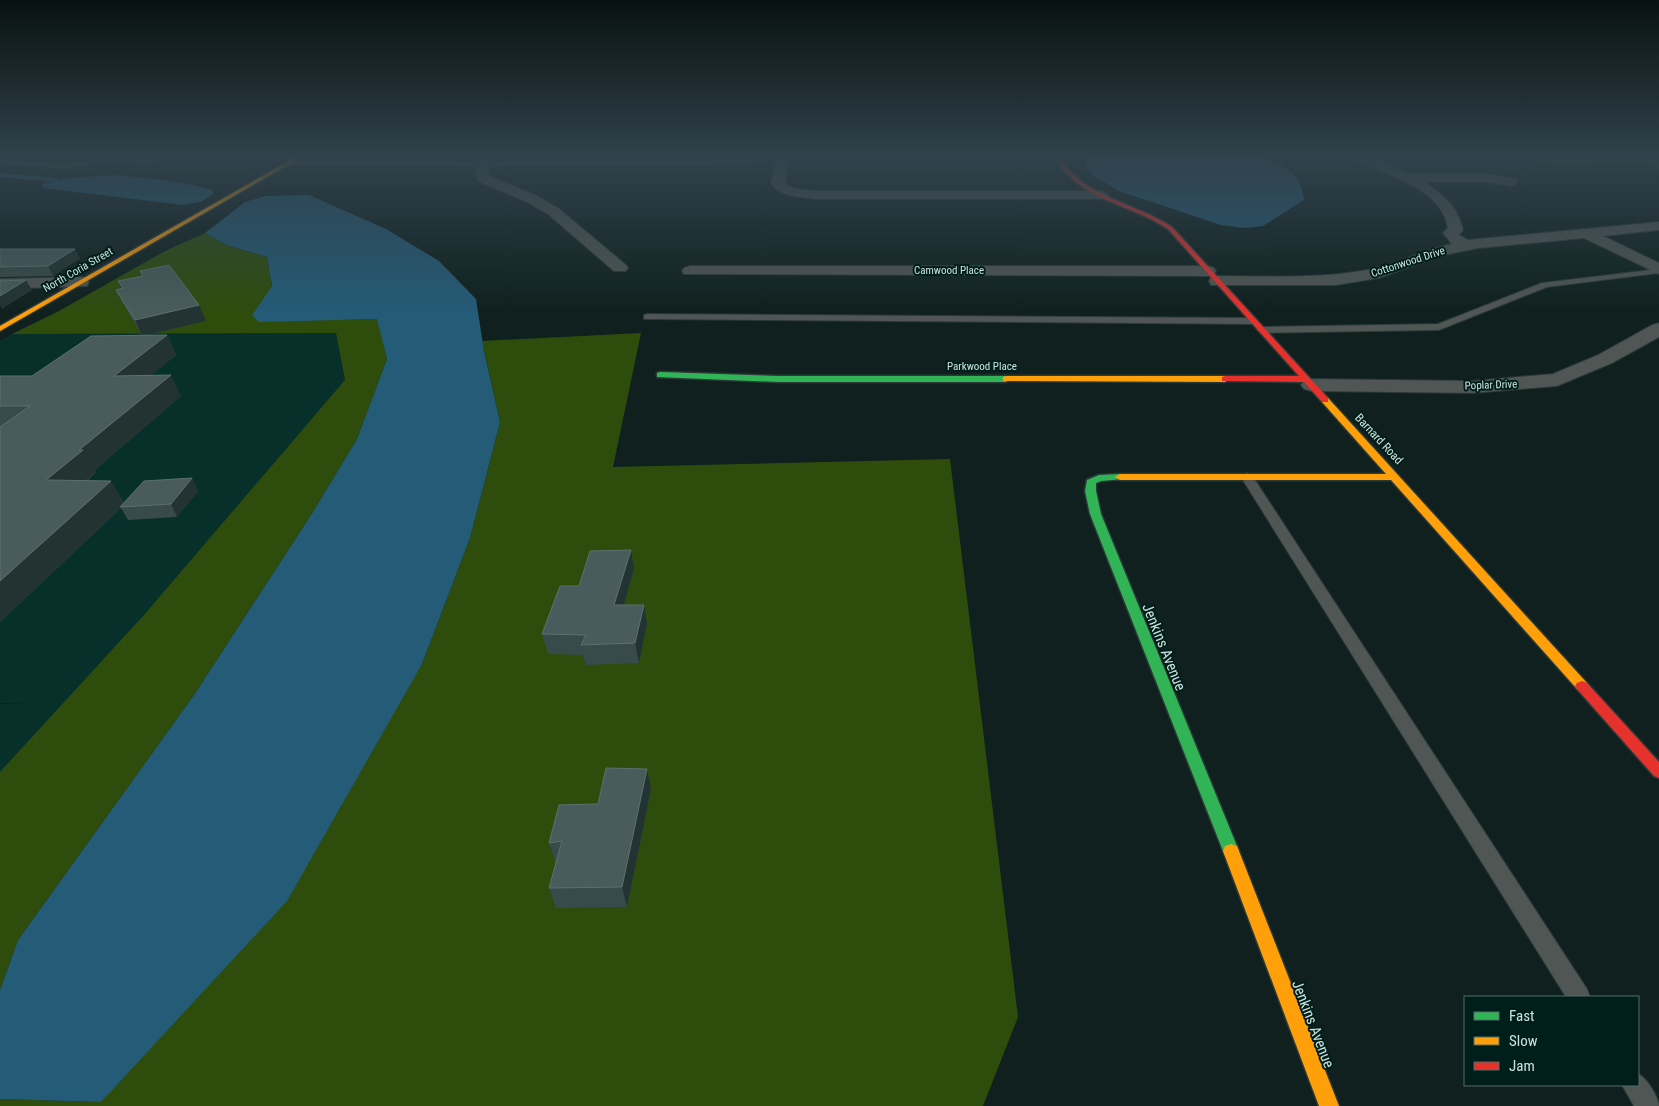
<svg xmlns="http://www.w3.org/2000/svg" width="1659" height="1106" viewBox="0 0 1659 1106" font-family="'Roboto Condensed',sans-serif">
<rect width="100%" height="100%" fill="#0f201e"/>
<!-- built -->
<polygon fill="#07302a" points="336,333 345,380 0,830 0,704 31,704 0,703 0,341 12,334"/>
<!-- green -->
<g fill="#2e4d0d">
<polygon points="1533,158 1659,158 1659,169 1646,164 1554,166"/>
<polygon points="205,233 227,245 267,257 272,286 253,314 326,320 378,319 387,359 357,439 311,515 194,695 18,940 0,990 0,772 144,615 345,380 336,333 12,334 59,311 165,251"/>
<polygon points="641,333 613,467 950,459 1018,1017 983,1106 0,1106 0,1099 101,1102 422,664 470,538 500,422 482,341"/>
</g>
<!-- water -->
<g fill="#245b76">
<path d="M1088 158H1263C1287 166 1301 173 1304 200L1263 226 1245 228 1221 225 1119 191 1094 176 1086 166Z"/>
<path d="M115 175C148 178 181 181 213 190V194L201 202 183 205 44 188 42 184 69 178Z"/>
<polygon points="309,195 386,229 439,261 476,299 484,351 500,422 470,538 422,664 287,901 101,1102 0,1099 0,990 18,940 194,695 311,515 357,439 387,359 377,319 259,322 252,315 272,286 267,257 227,245 205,233 245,202 266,196"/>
</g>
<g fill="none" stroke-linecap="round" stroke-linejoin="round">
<!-- stream -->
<polyline stroke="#245b76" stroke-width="4" points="0,175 57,180"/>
<!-- lane casing -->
<g stroke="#2b3938" stroke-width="2">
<g id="lane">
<path d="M97 158 154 160 157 162 154 164 105 161 67 168 0 164V160C18 161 87 169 97 158Z"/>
<polygon points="1659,269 1659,273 1547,287 1439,330 1262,333 1257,330 1262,327 1438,324 1542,283"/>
<polygon points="647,314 1253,318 1258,321 1253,324 644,319 644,315"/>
<polygon points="1247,473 1253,477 1587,989 1590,997 1566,997 1241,477"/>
<path d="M1638 1074C1647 1078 1658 1096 1659 1106H1634L1622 1085H1638Z"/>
</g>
</g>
<!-- street casing -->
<g stroke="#2b3938" stroke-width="2">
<g id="street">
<polygon points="291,158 768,158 762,162 700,166 491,166 488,171 489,176 535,195 558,208 626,265 628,268 626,271 614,271 548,214 525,201 478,181 476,170 479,166 287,165 285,162 287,159"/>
<path d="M777 158H789L785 183 793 188 816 191H1102L1109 195 1102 199H816C800 197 782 197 771 184Z"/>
<path d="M1356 158H1373L1409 174H1486L1517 179 1518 182 1512 186 1486 182H1424C1444 195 1458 207 1463 230L1459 235 1468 240 1659 222V230L1603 236 1659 263V274L1584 238 1478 248 1439 256 1379 278 1336 285H1211L1209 281 1211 277 1217 276C1267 276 1318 279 1367 270 1395 265 1423 250 1452 244L1443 233 1448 228C1443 196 1407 182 1380 170 1373 167 1362 164 1356 158Z"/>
<polygon points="690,266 1208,266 1214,268 1216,271 1214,274 1208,276 684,274 682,271 684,268"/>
<polygon points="81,277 87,278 89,282 87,286 0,289 0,279"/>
<polygon points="1659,323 1659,337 1612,363 1557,386 1473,393 1311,391 1304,389 1301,385 1304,381 1311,379 1473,381 1553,374 1598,355 1652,325"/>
</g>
</g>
<!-- fast casing -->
<g stroke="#2b3938" stroke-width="3">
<g id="fast">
<polygon points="660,372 779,376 1006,376 1010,379 1006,382 779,382 657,377 657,373"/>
<polygon points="1120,474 1124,475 1125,477 1124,479 1101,481 1096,483 1096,491 1101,514 1239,851 1237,856 1231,858 1225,856 1223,851 1090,514 1085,491 1087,480 1099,475"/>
</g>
</g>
<!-- slow casing -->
<g stroke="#2b3938" stroke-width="3">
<g id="slow">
<polygon points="294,158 300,158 0,331 0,326"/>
<polygon points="1006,376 1225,376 1229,379 1225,382 1003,381 1003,377"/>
<polygon points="1325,397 1328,398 1587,683 1589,686 1587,689 1582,691 1577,689 1391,480 1120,480 1115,477 1120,474 1386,474 1322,402 1322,398"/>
<polygon points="1231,844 1237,846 1239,851 1339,1106 1319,1106 1223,851 1225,846"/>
</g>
</g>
<!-- jam casing -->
<g stroke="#2b3938" stroke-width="3">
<g id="jam">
<path d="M1055 158H1060C1084 198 1135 202 1172 227L1328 398V402H1322L1304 382 1222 381V377L1225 376H1299L1168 229C1129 203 1080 201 1055 158Z"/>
<polygon points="1582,681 1587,683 1659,762 1659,778 1654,776 1577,689 1575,686 1577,683"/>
</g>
</g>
<!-- lane -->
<use href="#lane" fill="#4f5653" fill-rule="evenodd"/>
<!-- street -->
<use href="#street" fill="#4f5653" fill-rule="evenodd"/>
<!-- fast -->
<use href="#fast" fill="#30b455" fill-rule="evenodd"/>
<!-- slow -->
<use href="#slow" fill="#ff9f0a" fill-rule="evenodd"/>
<!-- jam -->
<use href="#jam" fill="#e5322d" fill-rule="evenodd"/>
</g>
<!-- wall -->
<g fill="#394a4a">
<polygon points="0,249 80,258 53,276 0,277"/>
<polygon points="140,271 199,305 206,321 143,336 167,335 176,355 151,375 181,396 95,470 96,472 87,481 124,503 192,478 198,491 177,517 128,520 121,508 0,622 0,376 32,376 142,336 124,305 116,290 122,289 118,281 142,276"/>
<polygon points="634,569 624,605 644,605 647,624 639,663 586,665 583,655 548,654 542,634 579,586"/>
<polygon points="651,789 627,907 556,908 549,888 556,863 549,843 598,804"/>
</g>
<!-- shaded-wall -->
<g fill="#223332">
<polygon points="75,249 80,258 53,276 48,266"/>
<polygon points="26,280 32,290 2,309 0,305 0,296"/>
<polygon points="199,305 206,321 142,336 135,320"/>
<polygon points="167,335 176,355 125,396 114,376"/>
<polygon points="171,375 181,396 95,470 96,472 60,503 46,480 79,450"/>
<polygon points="192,478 198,491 177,517 171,504"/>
<polygon points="111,481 125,504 0,622 0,581"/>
<polygon points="631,550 634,569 618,625 614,605"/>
<polygon points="644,605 647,624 639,663 635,643"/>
<polygon points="647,769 651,789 627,907 622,887"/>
</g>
<!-- building -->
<g fill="#495b5a" stroke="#5d706f">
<polygon points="0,249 75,249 48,266 0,267"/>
<polygon points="169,265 199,305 135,320 116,290 123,288 118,281 143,276 140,271"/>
<polygon points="26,280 0,296 0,281"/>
<polygon points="167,335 114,376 171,375 79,450 83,450 46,480 111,481 0,581 0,427 30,406 0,406 0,376 32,376 91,336"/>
<polygon points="192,478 171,504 120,507 144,481"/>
<polygon points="631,550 614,605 644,605 635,643 581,645 586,635 542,634 560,586 579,586 590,551"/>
<polygon points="606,768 647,769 622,887 549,888 562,841 549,843 559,805 598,804"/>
</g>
<!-- sky -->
<linearGradient id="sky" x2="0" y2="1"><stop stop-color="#081210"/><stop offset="0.5" stop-color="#31424c"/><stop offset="1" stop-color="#31424c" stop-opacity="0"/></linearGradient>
<rect width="1659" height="313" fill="url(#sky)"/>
<g text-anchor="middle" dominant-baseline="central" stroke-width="4" stroke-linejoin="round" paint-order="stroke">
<!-- far-street labels -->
<g font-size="11" fill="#cce2de" stroke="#001e1a">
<text transform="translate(1408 262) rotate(-18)">Cottonwood Drive</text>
<text transform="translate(78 270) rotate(-30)">North Coria Street</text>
<text x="949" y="270">Camwood Place</text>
<text x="982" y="366">Parkwood Place</text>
<text transform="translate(1491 385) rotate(-2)">Poplar Drive</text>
</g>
<!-- street labels -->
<g font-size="12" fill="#cce2de" stroke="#001e1a">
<text transform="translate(1379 439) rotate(47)">Barnard Road</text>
</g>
<!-- near-street labels -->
<g font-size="15" fill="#cce2de" stroke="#001e1a">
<text transform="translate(1164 647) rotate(68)">Jenkins Avenue</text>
<text transform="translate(1313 1024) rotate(69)">Jenkins Avenue</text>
</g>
</g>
<!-- legend -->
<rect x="1464" y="996" width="175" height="90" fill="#001e1a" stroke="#526c68"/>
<rect x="1474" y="1012" width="25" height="8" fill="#30b455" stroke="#526c68"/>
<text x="1509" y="1021" font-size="15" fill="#cce2de">Fast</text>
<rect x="1474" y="1037" width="25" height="8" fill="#ff9f0a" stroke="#526c68"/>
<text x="1509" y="1046" font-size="15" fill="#cce2de">Slow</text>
<rect x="1474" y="1062" width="25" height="8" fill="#e5322d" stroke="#526c68"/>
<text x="1509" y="1071" font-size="15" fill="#cce2de">Jam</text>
</svg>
